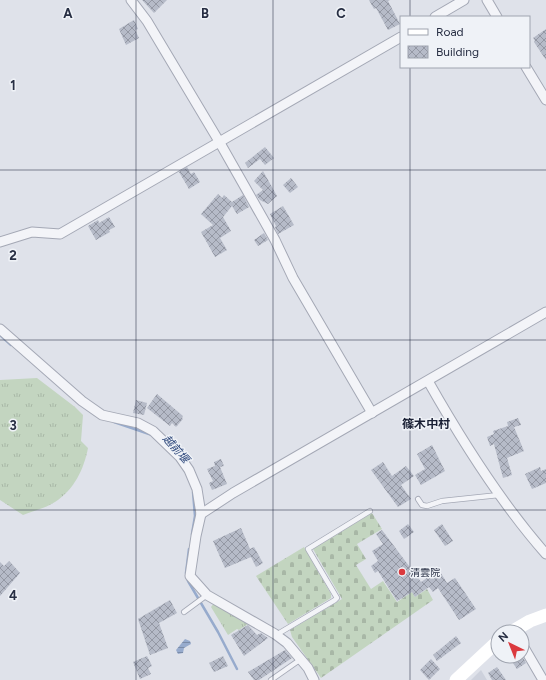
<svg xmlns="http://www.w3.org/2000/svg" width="546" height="680" viewBox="0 0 546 680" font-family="Figtree,'Noto Sans JP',sans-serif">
<defs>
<pattern id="grass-tufts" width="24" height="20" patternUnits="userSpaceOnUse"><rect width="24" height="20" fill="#c3d5c0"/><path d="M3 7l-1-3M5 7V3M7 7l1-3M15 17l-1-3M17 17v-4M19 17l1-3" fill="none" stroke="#a8b7a6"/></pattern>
<pattern id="cemetery-stones" width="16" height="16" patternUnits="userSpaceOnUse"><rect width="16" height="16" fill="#c3d5c0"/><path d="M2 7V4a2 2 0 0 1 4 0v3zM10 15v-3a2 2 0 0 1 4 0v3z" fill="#a8b7a6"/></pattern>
<pattern id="water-rules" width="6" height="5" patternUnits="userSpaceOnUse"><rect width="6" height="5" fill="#97abcd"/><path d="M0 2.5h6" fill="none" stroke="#7b8ca8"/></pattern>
<pattern id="building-cross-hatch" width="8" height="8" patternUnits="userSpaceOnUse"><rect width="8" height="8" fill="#b6bbc8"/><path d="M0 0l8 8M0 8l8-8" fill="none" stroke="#9498a4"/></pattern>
</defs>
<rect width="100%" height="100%" fill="#dfe2ea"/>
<!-- built -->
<polygon fill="#cdd1dc" points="481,670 487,680 471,680"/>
<!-- grass -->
<g fill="url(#grass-tufts)">
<path d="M37 378 75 407 83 415 81 441 88 448C84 469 74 490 55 502 46 508 33 511 23 515L0 500V380Z"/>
<polygon points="214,603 251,622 239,630 237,629 228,635 211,607"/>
</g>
<!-- cemetery -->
<g fill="url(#cemetery-stones)">
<polygon points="372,513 382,529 357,544 366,559 356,565 371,589 383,581 397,602 412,592 415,597 427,589 433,600 321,678 292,637 290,630 342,599 313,549"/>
<polygon points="304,547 331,594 331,598 288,624 256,576"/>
</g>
<!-- water -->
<polygon fill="url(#water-rules)" points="185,639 190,641 191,644 184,648 183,653 178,654 176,650"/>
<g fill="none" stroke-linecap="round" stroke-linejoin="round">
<!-- stream -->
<g stroke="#97abcd" stroke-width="2.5">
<polyline points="0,335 11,345"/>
<polyline points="114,422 152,435"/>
<polyline points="192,534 195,516 193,492"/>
<polyline points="189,549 186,573 188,581 218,632 237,669"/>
</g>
</g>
<!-- building -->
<g fill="url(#building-cross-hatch)">
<polygon points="142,0 167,0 154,13"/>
<polygon points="369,0 390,0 388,1 400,24 388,30 376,8 374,9"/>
<polygon points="134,20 138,29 135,30 139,38 126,45 119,29"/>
<polygon points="546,29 546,60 534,42 535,41 533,38"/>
<polygon points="265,147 274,158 265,165 260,159 248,168 245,163"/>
<polygon points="187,167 191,174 194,172 200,182 189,189 179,172"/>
<polygon points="263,171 277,196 268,204 260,200 256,195 263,190 254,181"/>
<polygon points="291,178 298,187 290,193 283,185"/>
<polygon points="218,194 222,198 224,195 232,202 243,195 249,207 237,214 232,206 223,217 231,231 220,238 227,250 215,257 201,232 213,225 201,214"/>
<polygon points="283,206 294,225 278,234 275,227 276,226 270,214"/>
<polygon points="109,217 115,227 109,230 110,232 96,240 88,226 98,220 99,223"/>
<polygon points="264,233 268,240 258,246 254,240"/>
<polygon points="157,394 183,416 182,418 183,419 176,427 172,423 170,426 147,408"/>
<polygon points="136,400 147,403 144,415 133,413"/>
<polygon points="518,418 521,425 514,427 524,451 507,458 512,475 503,478 494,444 490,446 487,437 494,434 493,431 508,426 507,422"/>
<polygon points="432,445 445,471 421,485 415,475 425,469 417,454"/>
<polygon points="221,459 224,466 220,467 227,484 212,490 209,483 213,481 207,469 215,466 214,462"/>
<polygon points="383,462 392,476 406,466 414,476 401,485 411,499 398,507 371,470"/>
<polygon points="540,467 541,471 546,469 546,483 532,489 525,474"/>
<polygon points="408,524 414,532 404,539 399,531"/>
<polygon points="442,524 453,541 445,546 434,530"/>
<polygon points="241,528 250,549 254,547 263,563 256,567 251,557 225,568 213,541"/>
<polygon points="382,530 421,582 439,570 447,583 455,578 476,609 459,620 438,588 433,592 429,587 415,597 412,592 397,601 378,571 375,573 371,566 378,561 372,551 383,544 376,534"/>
<polygon points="9,561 20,573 0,596 0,562 4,566"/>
<polygon points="170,600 177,613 159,623 168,648 150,655 138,619"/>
<polygon points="248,625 257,635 261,633 268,638 244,656 231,635"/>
<polygon points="456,636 461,643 437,661 433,655"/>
<polygon points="285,650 292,658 259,680 254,680 248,672"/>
<polygon points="147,656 152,666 148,668 151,674 140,679 133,662"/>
<polygon points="223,656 228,666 214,672 209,663"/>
<polygon points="508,656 522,656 526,663 517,669"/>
<polygon points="431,659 440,669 429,680 420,670"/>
<polygon points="497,667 506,680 492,680 488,673"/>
</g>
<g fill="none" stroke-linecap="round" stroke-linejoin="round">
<!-- lane casing -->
<g stroke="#a4a8b5" stroke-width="6">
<g id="lane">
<polyline points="418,499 422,505 427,506 442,501 499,495"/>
<polyline points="184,612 207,595"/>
<polyline points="276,635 335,600 337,598 308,549 370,511"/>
<polyline points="271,680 301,659"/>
</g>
</g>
<!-- street casing -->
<g stroke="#a4a8b5" stroke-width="11">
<g id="street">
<polyline points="131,0 147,21 220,143 275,240 293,278 372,413"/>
<polyline points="487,0 497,17"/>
<polyline points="435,17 464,0"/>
<polyline points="526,67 546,100"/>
<polyline points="0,242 32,232 60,234 401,37"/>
<polyline points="0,329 82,401 102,415 138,423 153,431 180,457 189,470 197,489 201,514 196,536 190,576 207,595 275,634 287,643 308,668 314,680"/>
<path d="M428 381C462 441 500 502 546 554"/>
<polyline points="201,514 233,493 546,312"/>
<polyline points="522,644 543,680"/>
</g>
</g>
<!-- lane -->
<use href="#lane" stroke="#f3f4f8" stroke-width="4.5"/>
<!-- street -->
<use href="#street" stroke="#f3f4f8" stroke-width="9"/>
<!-- secondary -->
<g stroke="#fff" stroke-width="13">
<polyline points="511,632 530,621 546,615"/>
<polyline points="456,680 498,641"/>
</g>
</g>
<!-- grid -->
<path fill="none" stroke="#272e43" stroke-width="1" stroke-opacity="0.55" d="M136 0V680M273 0V680M410 0V17M410 67V680M0 170H546M0 340H546M0 510H546"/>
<!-- markers -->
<circle fill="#db393e" stroke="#eff2f7" stroke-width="1.5" cx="402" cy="572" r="4"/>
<g text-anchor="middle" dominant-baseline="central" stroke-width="3" stroke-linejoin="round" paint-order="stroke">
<!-- poi labels -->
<g font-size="10" fill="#272e43" stroke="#eff2f7" text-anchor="start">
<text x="410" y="572">清雲院</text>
</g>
<!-- water labels -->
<g font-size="11" font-style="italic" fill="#2d477b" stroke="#eff2f7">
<text transform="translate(176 449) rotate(48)">越前堰</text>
</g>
<!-- quarter labels -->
<g font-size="12" font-weight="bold" fill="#191f34" stroke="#eff2f7">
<text x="426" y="424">篠木中村</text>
</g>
</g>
<g font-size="13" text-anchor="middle" font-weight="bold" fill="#272e43" stroke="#eff2f7" stroke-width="3" stroke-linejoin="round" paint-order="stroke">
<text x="68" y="18">A</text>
<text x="205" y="18">B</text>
<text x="341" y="18">C</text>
<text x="13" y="90">1</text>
<text x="13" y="260">2</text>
<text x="13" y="430">3</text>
<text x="13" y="600">4</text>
</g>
<!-- legend -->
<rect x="400" y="16" width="130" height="52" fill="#eff2f7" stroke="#9fa4af"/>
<rect x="408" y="29" width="20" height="6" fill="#ffffff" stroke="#9fa4af"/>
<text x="436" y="36" font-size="12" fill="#272e43">Road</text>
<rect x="408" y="46" width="20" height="12" fill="url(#building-cross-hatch)" stroke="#9fa4af"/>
<text x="436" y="56" font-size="12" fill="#272e43">Building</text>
<!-- north arrow -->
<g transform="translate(510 644) rotate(317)"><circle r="19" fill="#eff2f7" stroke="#9fa4af"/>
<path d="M0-3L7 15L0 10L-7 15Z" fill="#db393e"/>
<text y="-6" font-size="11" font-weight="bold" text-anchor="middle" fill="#272e43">N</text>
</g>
</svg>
